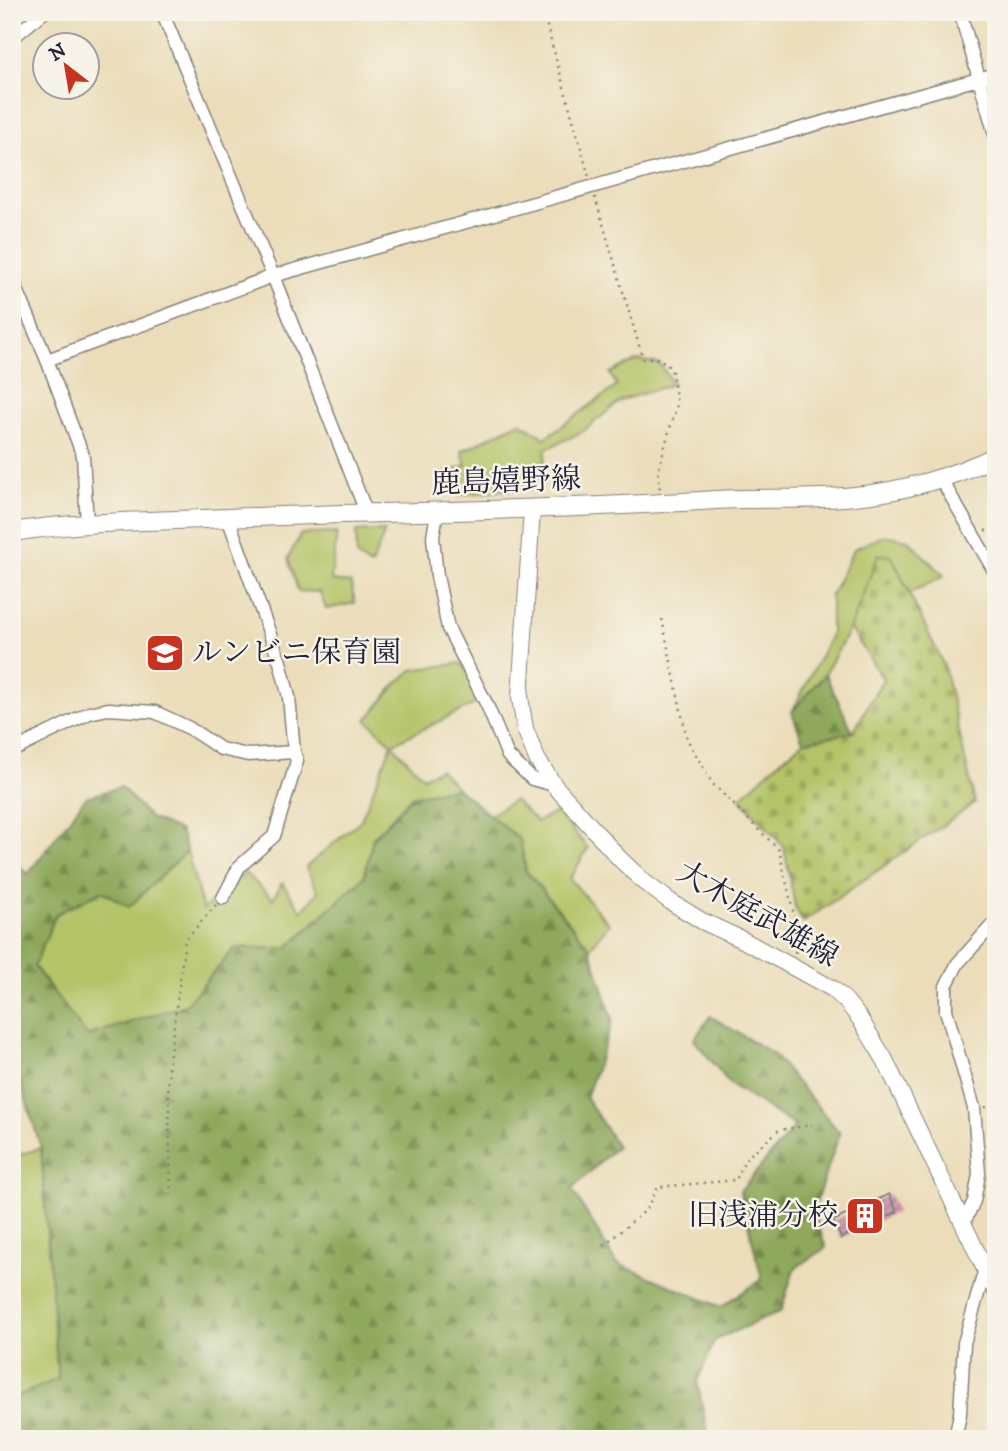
<svg xmlns="http://www.w3.org/2000/svg" width="1008" height="1451" viewBox="0 0 1008 1451" font-family="'IM FELL DW Pica','Noto Serif JP',serif">
<defs>
<pattern id="forest-firs" width="22" height="20" patternUnits="userSpaceOnUse" patternTransform="scale(1.75)"><rect width="22" height="20" fill="#8ea95b"/><path d="M5 1l3.5 6h-7zM16 11l3.5 6h-7z" fill="#74894c"/></pattern>
<pattern id="cemetery-stones" width="16" height="16" patternUnits="userSpaceOnUse" patternTransform="scale(1.75)"><rect width="16" height="16" fill="#b3c366"/><path d="M2 7V4a2 2 0 0 1 4 0v3zM10 15v-3a2 2 0 0 1 4 0v3z" fill="#9aa759"/></pattern>
<pattern id="building-hatch" width="6" height="6" patternUnits="userSpaceOnUse" patternTransform="scale(1.75)"><rect width="6" height="6" fill="#cf9db4"/><path d="M-1 1l2-2M0 6l6-6M5 7l2-2" fill="none" stroke="#a88094"/></pattern>
</defs>
<rect width="100%" height="100%" fill="#f7f3e8"/>
<filter id="ink" filterUnits="userSpaceOnUse"><feTurbulence type="fractalNoise" baseFrequency=".0143" numOctaves="2"/><feDisplacementMap in="SourceGraphic" scale="14" xChannelSelector="R" yChannelSelector="G"/><feConvolveMatrix kernelMatrix="1 2 1 2 8 2 1 2 1" color-interpolation-filters="sRGB"/></filter>
<filter id="wash" filterUnits="userSpaceOnUse"><feTurbulence type="fractalNoise" baseFrequency=".00686" numOctaves="4" result="noise"/><feDisplacementMap in="SourceGraphic" scale="28" xChannelSelector="R" yChannelSelector="G"/><feGaussianBlur stdDeviation="1.57" result="paint"/><feColorMatrix in="noise" values="0 0 0 0 0 0 0 0 0 0 0 0 0 0 0 0 0 1.4 0 .05"/><feComposite in="paint" operator="in"/></filter>
<g filter="url(#wash)">
<rect width="100%" height="100%" fill="#ebddb9"/>
<!-- green -->
<g fill="#b3c366" stroke="#6a7250" stroke-width="2">
<polygon points="638,360 660,364 673,384 622,400 582,432 546,449 542,487 456,495 444,473 466,466 462,451 520,422 545,438 617,386 610,373"/>
<polygon points="385,531 371,566 357,557 356,532"/>
<polygon points="337,533 331,581 351,583 355,603 326,609 320,592 298,591 288,558 301,534"/>
<polygon points="885,535 908,540 944,576 910,593 891,556 878,555 850,628 825,674 792,712 831,635 831,595 854,549"/>
<polygon points="462,663 481,701 392,744 423,777 440,769 457,788 412,796 373,838 364,877 287,948 235,948 185,1006 86,1036 34,966 56,914 102,891 129,906 187,851 203,910 245,873 273,899 282,883 302,911 318,892 306,867 361,820 392,744 367,720 397,683 412,670"/>
<polygon points="514,800 537,822 557,812 588,848 570,879 609,924 590,948 526,871 520,840 490,815"/>
<polygon points="12,1143 18,1155 41,1148 58,1379 15,1398 12,1391"/>
</g>
<!-- forest -->
<g fill="url(#forest-firs)" stroke="#58664b" stroke-width="2">
<polygon points="825,674 853,732 772,768 803,742 792,712"/>
<polygon points="121,787 150,818 180,831 187,851 129,907 102,891 56,914 34,966 87,1036 185,1005 235,948 287,948 364,877 373,838 412,796 457,788 520,840 526,871 590,948 613,1020 586,1098 617,1146 572,1189 616,1263 721,1307 762,1279 740,1191 795,1126 730,1084 694,1040 710,1016 773,1054 840,1133 813,1210 826,1248 794,1269 781,1311 715,1340 697,1382 709,1439 12,1439 12,1391 15,1397 58,1379 41,1148 12,1055 12,859 28,874 86,797"/>
</g>
<!-- cemetery -->
<polygon fill="url(#cemetery-stones)" stroke="#6a7250" stroke-width="2" points="878,555 891,555 944,666 975,803 803,922 795,907 784,847 740,798 772,768 803,742 853,732 883,679 850,628"/>
<g id="blocks">
<!-- building -->
<polygon fill="url(#building-hatch)" points="889,1194 897,1212 841,1238 833,1221"/>
</g>
</g>
<g filter="url(#ink)">
<use href="#blocks" fill-opacity="0" stroke="#86807a" stroke-width="2"/>
<g fill="none" stroke-linecap="round" stroke-linejoin="round">
<!-- street casing -->
<g stroke="#86807a" stroke-width="15">
<g id="street">
<polyline points="162,12 273,276 367,514"/>
<polyline points="960,12 996,138"/>
<polyline points="12,38 44,12"/>
<polyline points="12,278 47,360 83,456 87,524"/>
<polyline points="47,360 273,276 996,74"/>
<polyline points="941,479 996,574"/>
<polyline points="437,513 433,537 437,576 448,628 487,705 508,756 532,779 554,785"/>
<polyline points="12,751 89,713 108,709 155,712 189,728 221,749 248,755 294,752"/>
<polyline points="223,898 239,867 274,836 297,761 294,752 289,697 280,662 228,518"/>
<polyline points="963,1225 974,1201 979,1174 974,1108 946,1010 946,986 958,963 996,921"/>
<polyline points="955,1439 960,1414 964,1343 985,1269"/>
</g>
</g>
<!-- secondary casing -->
<g stroke="#86807a" stroke-width="18">
<polyline id="secondary" points="532,509 520,697 525,729 537,759 554,785 619,858 644,882 671,902 702,921 743,940 833,989 846,1001 860,1019 885,1060 996,1292"/>
</g>
<!-- primary casing -->
<g stroke="#86807a" stroke-width="20">
<path id="primary" d="M12 532C84 521 156 521 229 518 391 511 554 511 716 500 762 497 808 501 854 496 901 492 953 477 996 456"/>
</g>
<!-- path -->
<g stroke="#86807a" stroke-width="2.5" stroke-dasharray="2 5" stroke-linecap="butt">
<polyline points="543,12 589,177"/>
<polyline points="595,197 643,359 654,357 666,363 672,372 677,404 658,470 660,491"/>
<polyline points="985,531 996,528"/>
<polyline points="662,619 687,739 712,783 779,850 797,928 795,954"/>
<polyline points="985,1107 996,1109"/>
<polyline points="171,1195 168,1069 185,940 216,905"/>
<polyline points="604,1245 645,1211 658,1187 736,1180 745,1159 779,1130 812,1125"/>
</g>
<!-- street -->
<use href="#street" stroke="#fff" stroke-width="12"/>
<!-- secondary -->
<use href="#secondary" stroke="#fff" stroke-width="16"/>
<!-- primary -->
<use href="#primary" stroke="#fff" stroke-width="18"/>
</g>
</g>
<!-- icons -->
<defs>
<g id="school-square" transform="scale(2.0125)"><rect x="-9" y="-9" width="18" height="18" rx="4" fill="#c8321e" stroke="#f7f3e8"/><path d="M0-5L7-2L0 1L-7-2ZM-4 1L0 2.5L4 1V4Q0 6-4 4Z" fill="#fff"/></g>
<g id="building-square" transform="scale(2.0125)"><rect x="-9" y="-9" width="18" height="18" rx="4" fill="#c8321e" stroke="#f7f3e8"/><path d="M-4-6H4V6H1V3H-1V6H-4ZM-2.5-4.3h1.7v1.8h-1.7ZM.8-4.3h1.7v1.8H.8ZM-2.5-1h1.7V.8h-1.7ZM.8-1h1.7V.8H.8Z" fill="#fff"/></g>
</defs>
<g fill-rule="evenodd">
<use href="#school-square" x="165" y="653"/>
<use href="#building-square" x="865" y="1216"/>
</g>
<g text-anchor="middle" dominant-baseline="central" stroke-width="5" stroke-linejoin="round" paint-order="stroke">
<!-- street labels -->
<g font-size="30" fill="#22223b" stroke="#f7f3e8">
<text transform="translate(506 482) rotate(-2)">鹿島嬉野線</text>
<text transform="translate(757 915) rotate(30)">大木庭武雄線</text>
</g>
<!-- poi labels -->
<g font-size="30" fill="#22223b" stroke="#f7f3e8" text-anchor="start">
<text x="192" y="653">ルンビニ保育園</text>
<text x="838" y="1216" text-anchor="end">旧浅浦分校</text>
</g>
</g>
<!-- margin -->
<rect width="1008" height="1451" fill="none" stroke="#f7f3e8" stroke-width="42"/>
<!-- north arrow -->
<g transform="translate(66 66) rotate(329)"><circle r="33" fill="#f7f3e8" stroke="#a29fa3" stroke-width="2"/>
<path d="M0-5L12 26L0 18L-12 26Z" fill="#c8321e"/>
<text y="-10" font-size="19" font-weight="bold" text-anchor="middle" fill="#22223b">N</text>
</g>
</svg>
